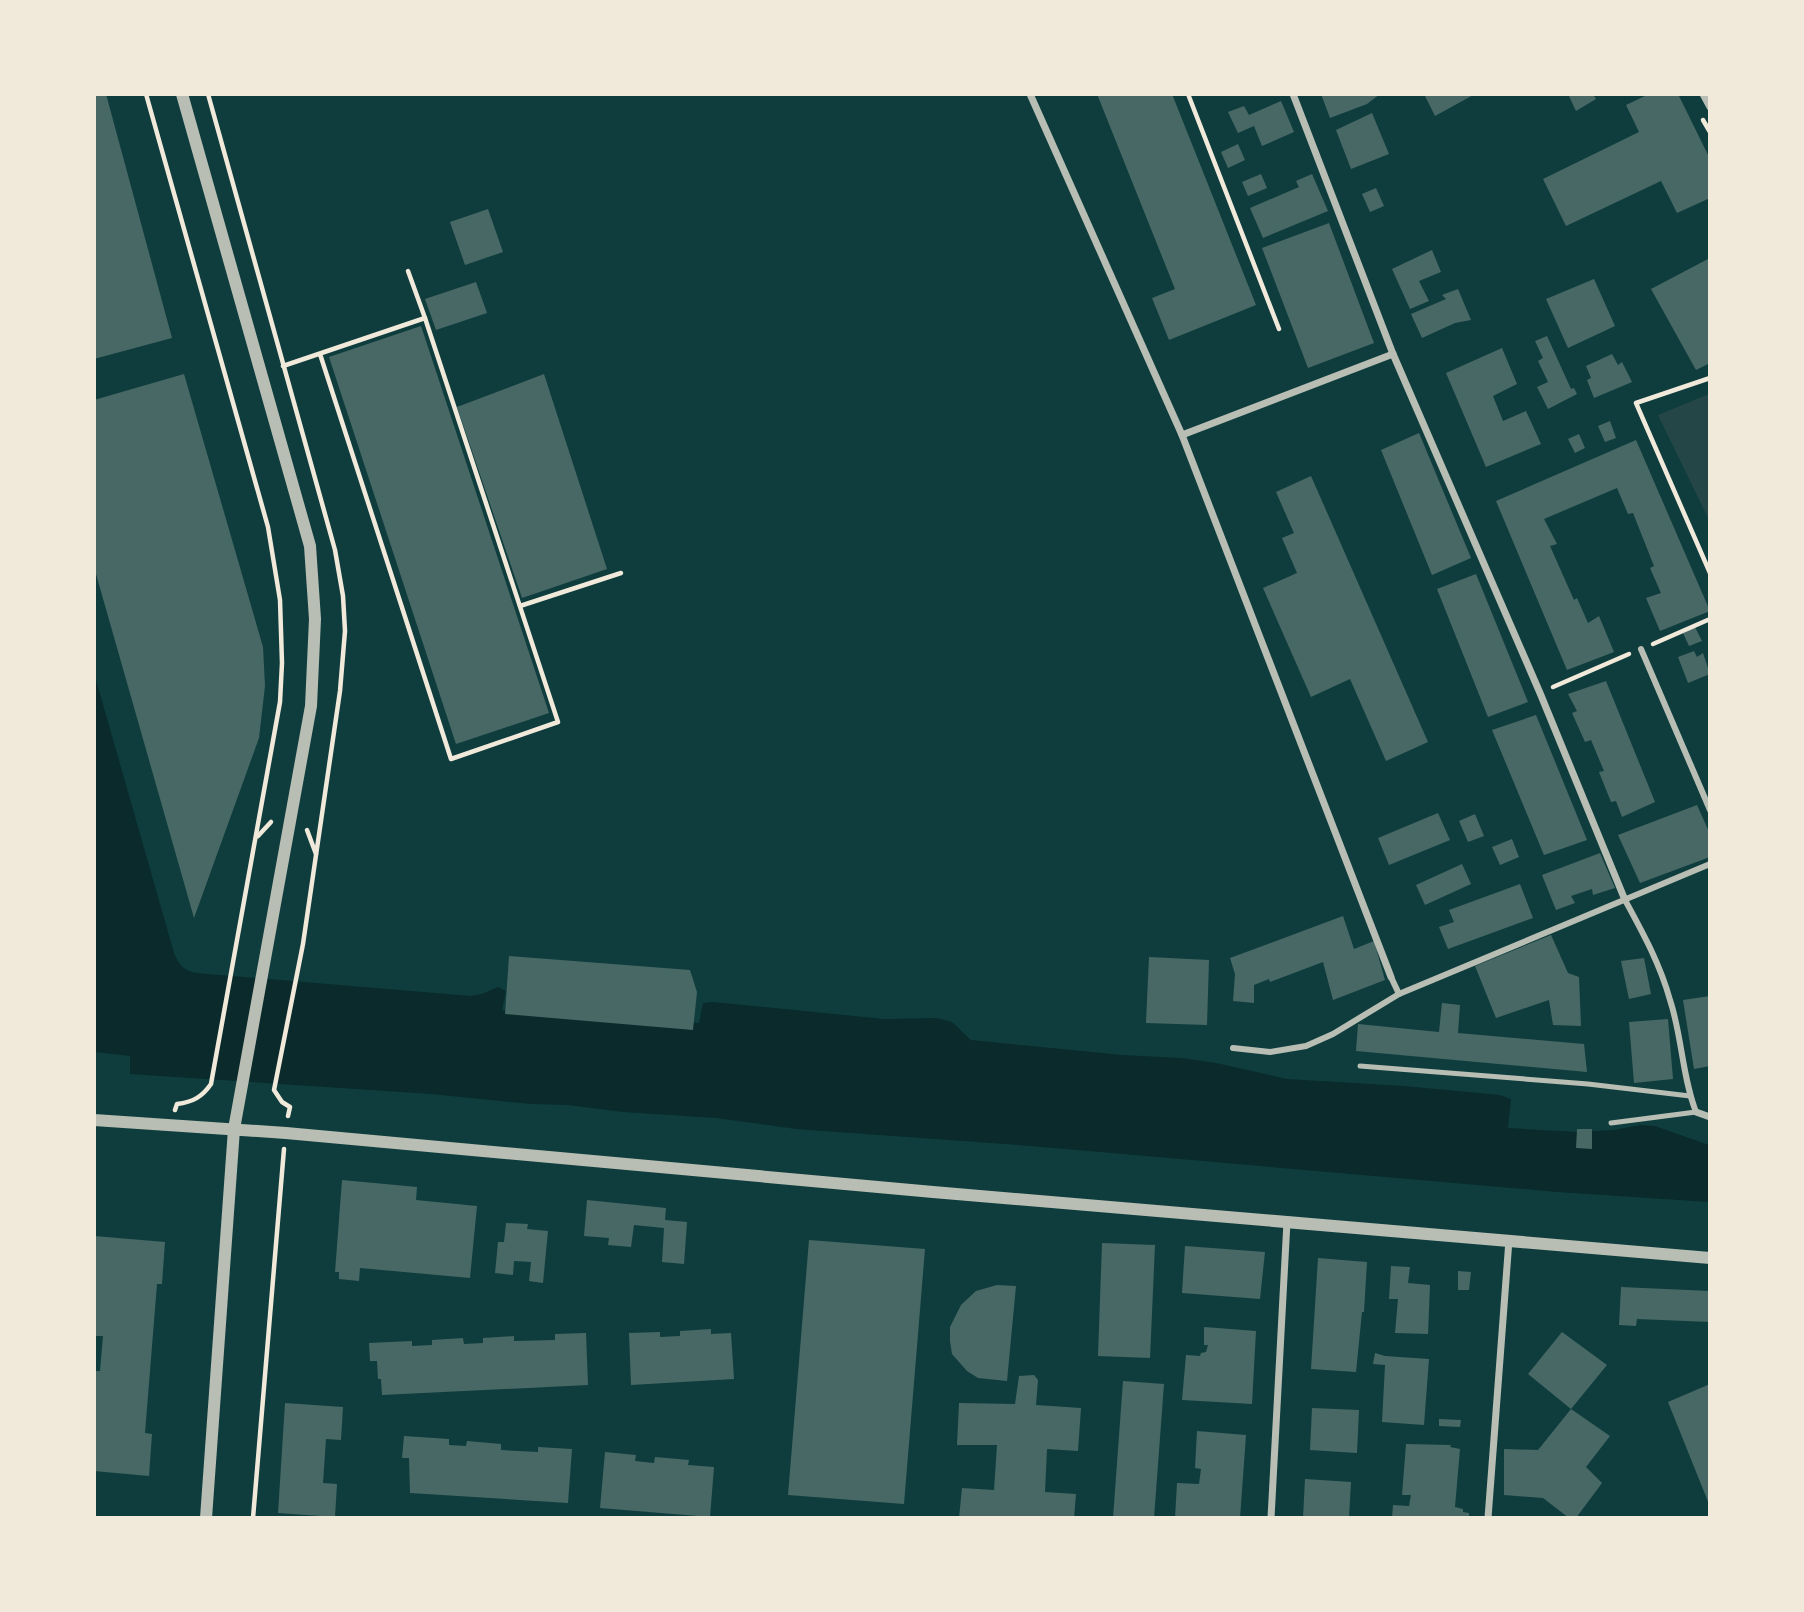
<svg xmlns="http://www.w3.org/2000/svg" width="1804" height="1612" viewBox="0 0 1804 1612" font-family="Manrope,sans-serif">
<rect width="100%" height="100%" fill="#0f3d3e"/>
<!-- green -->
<polygon fill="#244646" points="1709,394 1709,520 1658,415"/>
<!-- water -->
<path fill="#0a2a2b" d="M94 673 174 953C179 965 183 970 196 973L471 996 482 994 498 987 506 991 502 1010 699 1023 703 1003 713 1002 884 1019 937 1018 952 1022 971 1040 1122 1055 1182 1058 1216 1063 1287 1079 1404 1086 1500 1095 1511 1099 1508 1128 1578 1132 1614 1130 1640 1125 1655 1126 1709 1145V1202L1557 1192 1031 1146 796 1129 716 1118 623 1112 568 1105 530 1104 431 1094 130 1074V1056L95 1052Z"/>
<!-- building -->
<g fill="#486865">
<polygon points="94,94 106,94 172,338 94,359"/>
<polygon points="1097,94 1172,94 1256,305 1169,340 1152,298 1175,289"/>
<polygon points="1321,94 1380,94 1367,104 1330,118"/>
<polygon points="1424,94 1475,94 1435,116"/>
<polygon points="1568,94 1593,94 1596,99 1576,111"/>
<polygon points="1649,94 1678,94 1710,159 1710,198 1677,213 1661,181 1566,226 1543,179 1639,132 1626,105"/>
<polygon points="1281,101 1294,132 1262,146 1254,126 1238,133 1228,112 1244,106 1249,115"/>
<polygon points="1372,113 1389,154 1351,169 1336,130"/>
<polygon points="1238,144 1245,160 1228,168 1221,152"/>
<polygon points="1261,174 1267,188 1248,196 1242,182"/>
<polygon points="1312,174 1328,211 1263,238 1250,208 1299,187 1296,181"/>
<polygon points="1376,188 1384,206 1370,212 1362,194"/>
<polygon points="488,209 503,252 465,265 450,222"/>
<polygon points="1329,223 1374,343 1308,368 1262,248"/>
<polygon points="1432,250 1441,272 1419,281 1429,301 1410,309 1392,269"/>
<polygon points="1708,259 1710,363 1696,370 1651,289"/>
<polygon points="1594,279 1615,326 1568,348 1546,299"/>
<polygon points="476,282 487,313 436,330 425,299"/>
<polygon points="1458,289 1471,320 1455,323 1422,338 1411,314 1446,299 1442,295"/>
<polygon points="421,326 549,713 456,744 329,357"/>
<polygon points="1547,336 1571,389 1574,388 1577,394 1548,409 1537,387 1548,382 1538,361 1543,358 1535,341"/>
<polygon points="1502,348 1517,384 1493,396 1503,421 1526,411 1541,444 1486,467 1446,373"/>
<polygon points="1612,354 1618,365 1622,362 1632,382 1594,398 1587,380 1591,378 1586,366"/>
<polygon points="184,374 263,647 265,686 259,738 194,918 94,567 94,400"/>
<polygon points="544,374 607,569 522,598 457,407"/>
<polygon points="1610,421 1616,438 1605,442 1598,426"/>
<polygon points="1419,433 1471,558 1432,575 1381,450"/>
<polygon points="1579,434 1585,448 1575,453 1568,439"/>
<polygon points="1636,440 1710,611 1660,631 1646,598 1661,593 1650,568 1654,566 1633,513 1628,514 1617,488 1544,519 1557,544 1550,546 1574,600 1577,598 1588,623 1599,616 1614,652 1567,670 1496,501"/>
<polygon points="1311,476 1428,742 1386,761 1350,679 1311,697 1263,588 1297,573 1282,538 1294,533 1276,492"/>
<polygon points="1476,574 1528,702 1488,717 1437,589"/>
<polygon points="1695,627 1702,641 1689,646 1683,633"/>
<polygon points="1694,651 1697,657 1703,653 1710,674 1688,683 1678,657"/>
<polygon points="1606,681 1655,802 1622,817 1616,801 1611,802 1599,772 1604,771 1591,740 1585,742 1572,713 1577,711 1568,694"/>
<polygon points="1536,715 1587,840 1544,855 1492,730"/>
<polygon points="1697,805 1710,834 1710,857 1640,883 1618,835"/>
<polygon points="1438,813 1450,840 1389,865 1378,838"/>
<polygon points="1475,814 1484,836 1468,842 1459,821"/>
<polygon points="1512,839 1519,857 1500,865 1492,847"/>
<polygon points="1600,853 1615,888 1593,895 1592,889 1571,896 1575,903 1556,910 1542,875"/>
<polygon points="1462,864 1471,884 1425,905 1416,885"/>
<polygon points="1520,884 1533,918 1448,949 1439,927 1454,922 1449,910"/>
<polygon points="1343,916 1354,949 1374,941 1385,980 1333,1000 1323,962 1270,982 1269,979 1254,985 1254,1003 1233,1001 1235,974 1230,958"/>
<polygon points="1551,935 1568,973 1579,977 1581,1026 1553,1025 1549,1000 1496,1018 1475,966"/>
<polygon points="509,956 690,970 697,992 693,1030 505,1014"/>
<polygon points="1149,957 1209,960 1207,1025 1146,1023"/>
<polygon points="1644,958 1651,994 1629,999 1621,961"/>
<polygon points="1710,996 1710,1066 1694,1069 1683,1000"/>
<polygon points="1442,1003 1460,1005 1458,1033 1584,1044 1587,1072 1356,1051 1358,1024 1439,1032"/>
<polygon points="1668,1019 1673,1079 1634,1083 1629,1022"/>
<polygon points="1577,1129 1592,1129 1592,1149 1576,1148"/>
<polygon points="342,1180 417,1187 416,1200 477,1206 470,1278 360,1268 359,1281 339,1279 339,1272 335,1272"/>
<polygon points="587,1200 666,1208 665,1220 687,1222 684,1264 662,1262 664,1228 634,1225 631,1247 608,1245 609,1238 584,1236"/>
<polygon points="506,1223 528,1224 527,1229 548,1231 543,1283 529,1281 531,1262 514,1261 513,1275 495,1273 498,1242 504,1242"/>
<polygon points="94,1236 165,1242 162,1284 157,1284 145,1433 152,1434 149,1476 94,1471 94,1371 100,1371 103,1336 94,1336"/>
<polygon points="809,1240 925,1249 904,1504 788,1495"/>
<polygon points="1102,1243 1155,1245 1150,1358 1098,1356"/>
<polygon points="1185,1246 1265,1252 1260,1299 1182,1293"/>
<polygon points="1318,1258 1367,1262 1364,1312 1362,1312 1356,1372 1311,1369"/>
<polygon points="1391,1266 1410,1267 1408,1283 1430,1285 1428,1334 1395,1333 1398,1299 1389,1299"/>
<polygon points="1458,1271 1471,1272 1469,1290 1458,1290"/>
<polygon points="997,1285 1016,1286 1007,1381 978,1378 967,1371 952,1354 950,1341 950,1327 961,1305 976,1291"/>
<polygon points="1621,1287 1710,1291 1710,1322 1637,1319 1636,1326 1619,1325"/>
<polygon points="1204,1327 1256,1331 1252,1404 1182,1400 1186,1355 1200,1356 1201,1353 1206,1352 1208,1345 1204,1345"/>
<polygon points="711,1329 711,1334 731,1333 734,1379 631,1385 629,1333 660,1332 660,1337 680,1336 680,1331"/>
<polygon points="1562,1332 1607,1365 1571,1409 1528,1374"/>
<polygon points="586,1333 588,1385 382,1395 381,1379 378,1379 377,1361 370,1361 369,1343 412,1341 412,1346 432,1345 432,1340 463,1338 464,1344 483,1343 483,1338 514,1336 514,1341 555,1340 555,1334"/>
<polygon points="1375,1353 1385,1356 1429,1359 1424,1425 1382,1422 1385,1365 1373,1364"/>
<polygon points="1034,1375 1038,1380 1036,1405 1081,1408 1078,1451 1047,1449 1045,1492 1076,1494 1074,1518 959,1518 962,1488 994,1490 997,1445 957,1445 959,1403 1015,1404 1019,1376"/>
<polygon points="1123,1381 1164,1384 1154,1518 1113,1518"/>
<polygon points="1710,1384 1710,1504 1709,1504 1668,1402"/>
<polygon points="285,1403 343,1407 341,1440 326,1439 323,1483 337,1484 335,1517 278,1513"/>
<polygon points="1312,1408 1359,1410 1357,1453 1310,1450"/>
<polygon points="1571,1409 1610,1436 1586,1467 1602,1483 1576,1518 1569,1518 1543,1498 1504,1495 1504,1449 1538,1450"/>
<polygon points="1439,1419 1461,1420 1460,1427 1439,1426"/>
<polygon points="1197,1431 1246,1435 1240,1518 1175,1518 1177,1483 1199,1484 1201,1469 1195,1468"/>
<polygon points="404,1436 449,1439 449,1445 466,1446 467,1441 501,1444 501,1450 538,1452 538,1447 572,1449 568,1503 410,1493 409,1458 402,1458"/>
<polygon points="1406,1444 1451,1445 1450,1447 1460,1449 1455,1507 1463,1509 1463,1512 1469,1513 1469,1518 1392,1518 1393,1505 1409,1506 1411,1495 1402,1495"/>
<polygon points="605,1452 636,1455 635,1461 654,1463 655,1457 689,1460 688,1465 714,1467 710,1517 600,1508"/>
<polygon points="1305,1479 1351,1482 1349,1518 1303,1518"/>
</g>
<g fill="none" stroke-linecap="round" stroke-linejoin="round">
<!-- path -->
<g stroke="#f1e9da" stroke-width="4.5">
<path d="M146 94 268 527 280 600 282 663 280 702 211 1084C202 1097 193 1102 177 1104L175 1110"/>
<polyline points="208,94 335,550 343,596 345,631 340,691 303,944 274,1090 282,1102 290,1107 288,1116"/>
<polyline points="1188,94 1279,329"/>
<polyline points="1703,120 1710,132"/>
<polyline points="408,271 425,318"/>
<polyline points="283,366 425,318 558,722 451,759 320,354"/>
<polyline points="1710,378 1636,403 1710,573"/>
<polyline points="520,606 621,573"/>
<polyline points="1653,644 1710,619"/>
<polyline points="1553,687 1629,654"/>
<polyline points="307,830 316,854"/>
<polyline points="258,836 271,822"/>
<polyline points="253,1518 284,1149"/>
</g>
<!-- service -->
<g stroke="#b8beb3" stroke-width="5">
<polyline points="1360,1066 1588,1084 1690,1096"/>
<polyline points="1611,1123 1696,1112"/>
</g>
<!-- pedestrian -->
<g stroke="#b8beb3" stroke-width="6">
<polyline points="1641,649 1710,810"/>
<path d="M1625 900C1643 933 1660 964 1670 1000 1682 1036 1682 1076 1696 1112"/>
<polyline points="1391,977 1399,994"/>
<polyline points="1233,1048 1270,1052 1306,1046 1333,1034 1399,994 1710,864"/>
</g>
<!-- minor -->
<g stroke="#b8beb3" stroke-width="7">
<polyline points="1030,94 1182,435 1391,977"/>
<polyline points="1293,94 1393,354 1540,693 1625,900"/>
<polyline points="1703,94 1710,107"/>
<polyline points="1182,435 1393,354"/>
<polyline points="1696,1112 1710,1117"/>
<polyline points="1271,1518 1287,1222"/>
<polyline points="1488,1518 1509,1240"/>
</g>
<!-- tertiary -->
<g stroke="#b8beb3" stroke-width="12">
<polyline points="182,94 310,546 315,619 311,706 234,1129 206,1518"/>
<polyline points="94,1120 286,1133 933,1192 1710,1258"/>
</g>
</g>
<!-- border -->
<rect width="1804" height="1612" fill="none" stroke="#f1e9da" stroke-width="192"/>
</svg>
